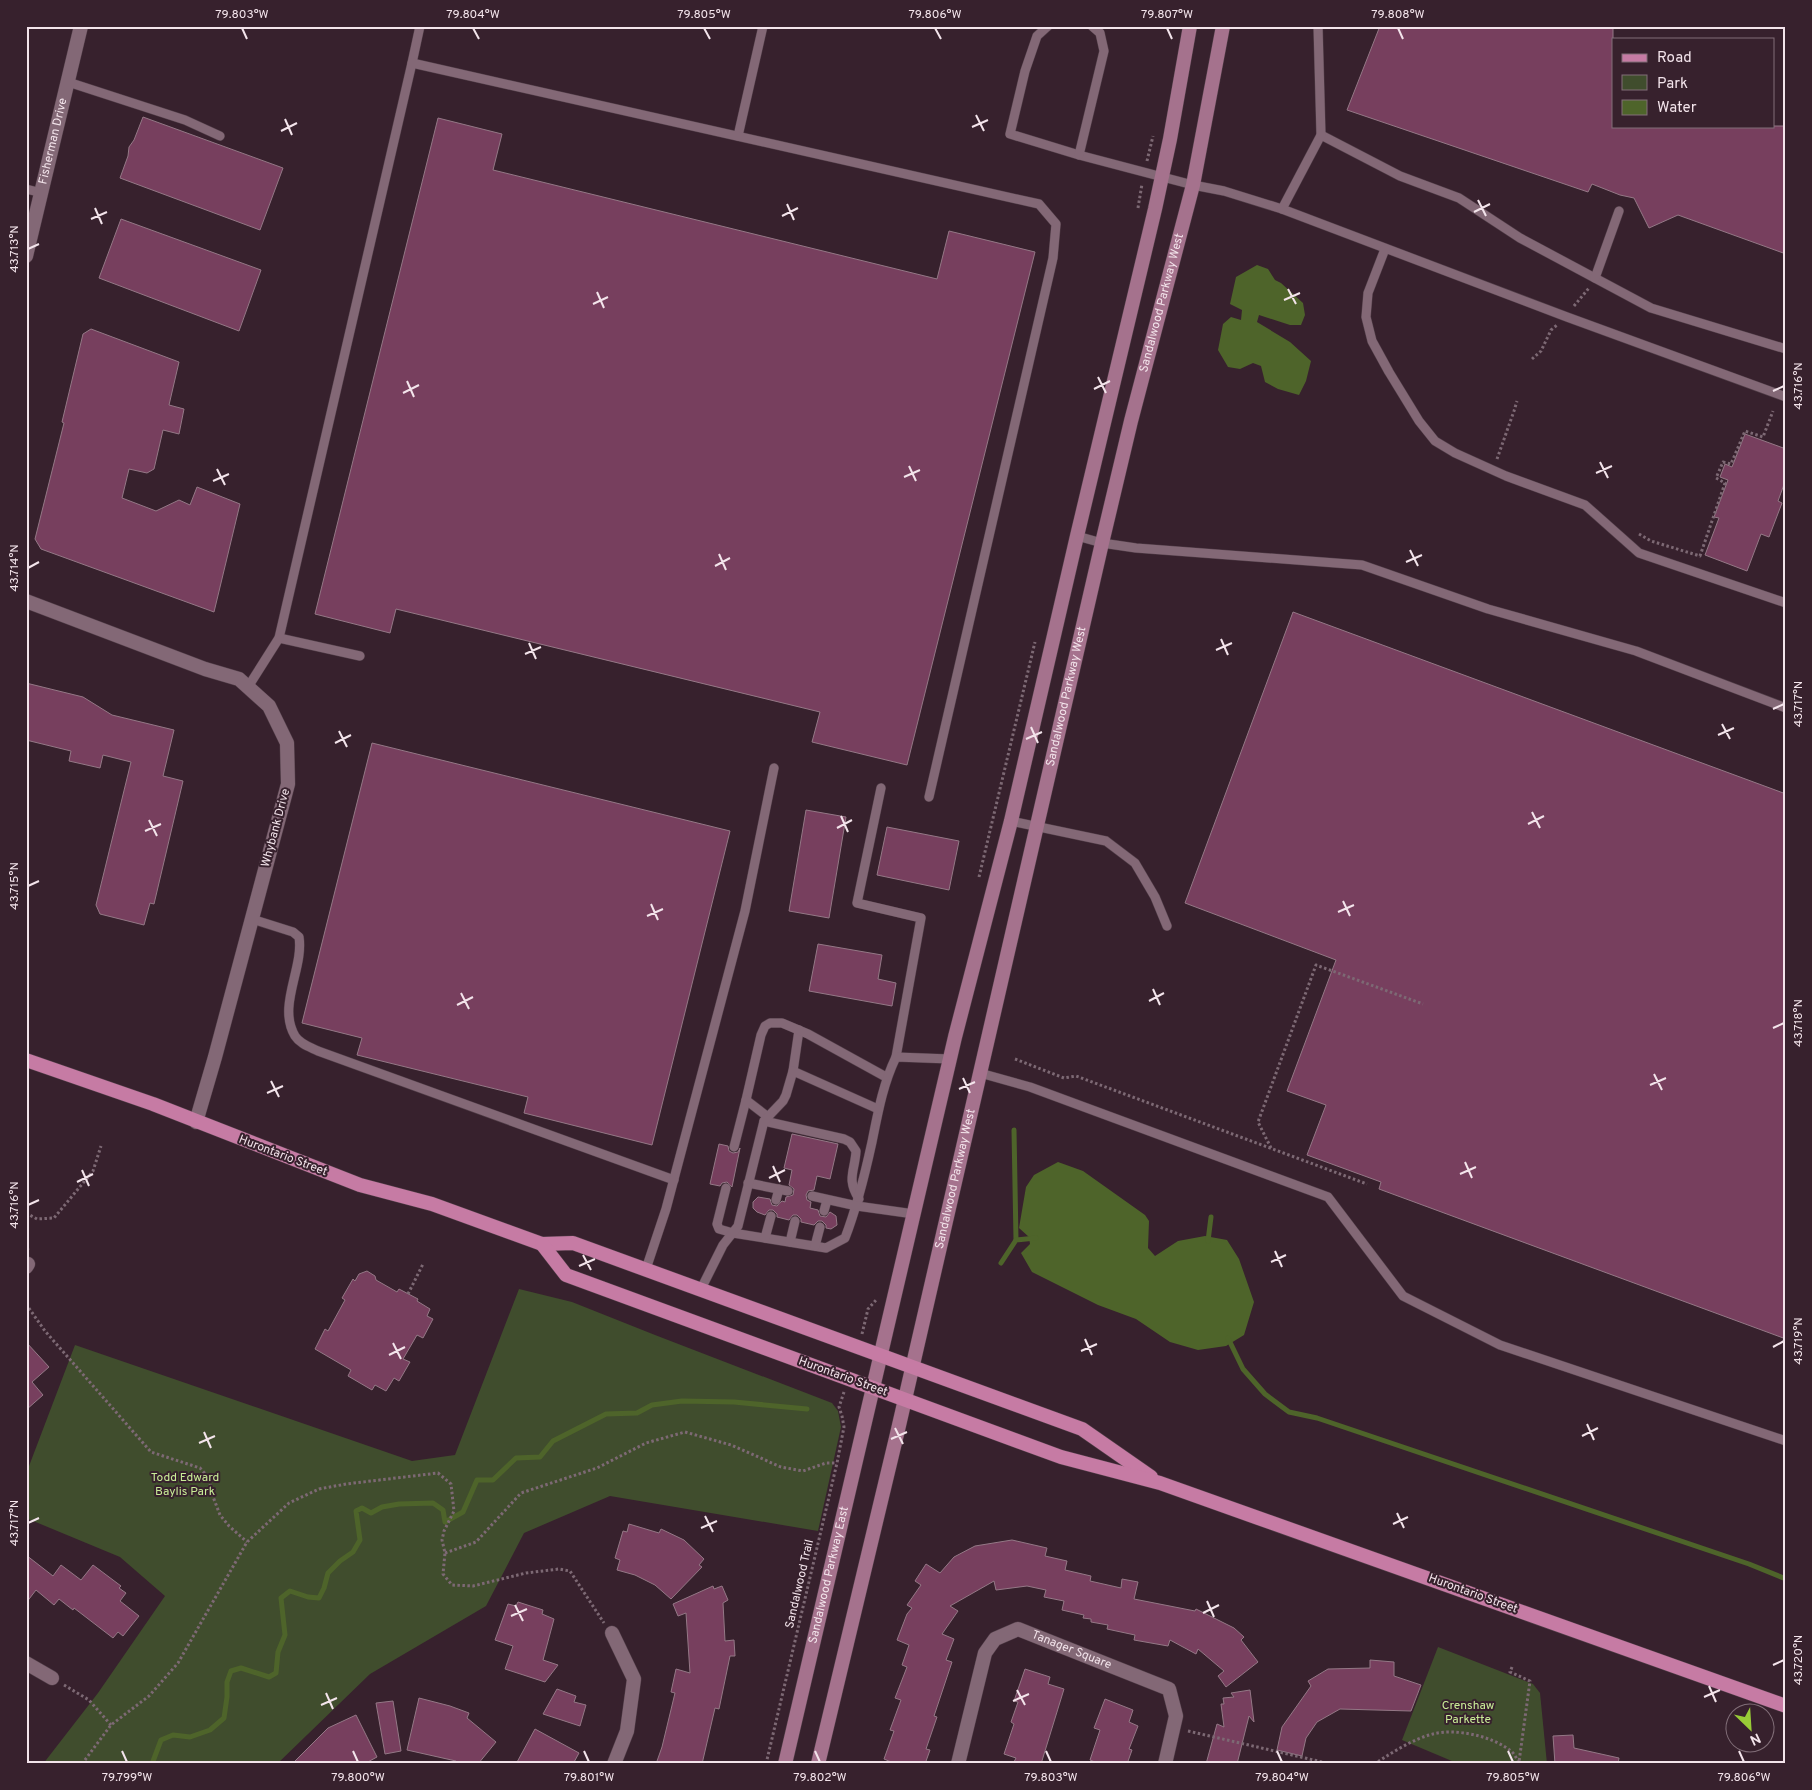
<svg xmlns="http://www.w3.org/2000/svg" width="1812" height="1790" viewBox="0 0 1812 1790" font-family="Overpass,sans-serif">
<rect width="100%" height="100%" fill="#37212d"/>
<!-- green -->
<g fill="#404d2d">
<polygon points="519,1289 572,1302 655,1335 832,1403 838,1411 841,1427 818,1531 610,1496 524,1533 486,1606 370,1674 277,1764 43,1764 98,1693 165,1596 120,1557 26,1518 26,1474 75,1345 412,1461 455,1455"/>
<polygon points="1438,1647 1533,1684 1540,1693 1547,1764 1459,1764 1402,1740"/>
</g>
<!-- water -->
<g fill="#4e642a">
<polygon points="1257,265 1268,269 1275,280 1281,283 1303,303 1305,315 1301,325 1290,325 1259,315 1257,322 1290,342 1311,361 1306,381 1299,395 1278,389 1265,382 1261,366 1253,363 1240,369 1228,367 1218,350 1223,324 1231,317 1241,320 1242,310 1230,304 1236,277"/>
<polygon points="1058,1162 1083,1171 1145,1215 1149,1221 1148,1248 1155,1256 1178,1241 1205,1236 1227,1240 1239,1259 1254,1302 1244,1335 1226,1346 1198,1350 1170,1342 1136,1319 1098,1305 1032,1272 1021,1253 1030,1244 1029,1237 1019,1228 1026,1187 1034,1175"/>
</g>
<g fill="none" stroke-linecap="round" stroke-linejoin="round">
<!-- stream -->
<g stroke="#4e642a" stroke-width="5">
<polyline points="1014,1130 1016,1240"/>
<polyline points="1208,1241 1211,1217"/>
<polyline points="1001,1263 1016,1240 1036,1238"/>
<polyline points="1228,1338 1243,1369 1265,1394 1289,1412 1317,1418 1749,1564 1786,1579"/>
<polyline points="152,1764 161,1740 173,1735 190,1737 210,1730 224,1718 227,1697 227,1682 231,1671 241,1668 269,1677 276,1673 278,1652 285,1635 281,1598 290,1591 308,1597 319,1598 324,1588 328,1573 340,1561 353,1552 360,1540 356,1511 362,1508 371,1513 382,1507 399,1504 433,1503 443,1510 445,1522 463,1512 477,1480 493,1480 516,1458 540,1457 553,1441 606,1414 637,1413 652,1405 682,1401 734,1402 807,1409"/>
</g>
</g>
<!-- building -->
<g fill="#773f5e" stroke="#947886">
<polygon points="1380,26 1613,26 1613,126 1786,126 1786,254 1678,215 1649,228 1634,198 1620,195 1592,184 1588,192 1347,110"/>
<polygon points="143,117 283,168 260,230 120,178 128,156 129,147 134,140"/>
<polygon points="438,118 502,134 493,170 937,279 949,231 1035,252 907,765 812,742 820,712 396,609 390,633 315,614"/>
<polygon points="121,219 261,270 239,331 99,278"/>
<polygon points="91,329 179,362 169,405 184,409 179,434 163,430 154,469 147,473 129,469 122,498 156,511 179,500 190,505 197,487 240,504 214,612 41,549 35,539 64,423 62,422 83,334"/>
<polygon points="1745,434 1786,449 1786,479 1778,501 1782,503 1769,537 1761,534 1747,571 1705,555 1719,518 1714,517 1728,480 1720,477 1725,464 1732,467"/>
<polygon points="1293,612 1786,794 1786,1339 1379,1189 1381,1182 1307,1155 1326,1105 1287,1091 1336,960 1185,903"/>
<polygon points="26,683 83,697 112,715 174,730 163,776 183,781 154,904 150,903 144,925 100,914 96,905 131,762 103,755 100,768 69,761 71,751 26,740"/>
<polygon points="372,743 730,831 652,1145 524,1113 528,1097 357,1055 362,1038 302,1023"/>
<polygon points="806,810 846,817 829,918 789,911"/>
<polygon points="887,827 959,841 949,890 877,875"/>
<polygon points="818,944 882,955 878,979 896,983 892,1006 809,991"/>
<polygon points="792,1134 838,1144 830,1179 817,1176 814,1190 808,1191 806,1195 807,1200 811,1202 810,1208 818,1210 820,1216 826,1217 830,1212 836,1216 837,1225 831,1229 826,1228 826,1225 822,1221 818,1221 814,1225 801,1222 801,1219 797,1215 793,1215 789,1220 777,1217 777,1214 773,1210 769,1210 765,1215 757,1212 753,1208 753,1202 758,1197 770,1199 772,1205 777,1206 782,1201 785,1202 786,1197 793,1195 794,1189 789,1185 792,1170 784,1168"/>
<polygon points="719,1144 728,1146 729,1151 733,1153 738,1152 740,1148 732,1187 727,1182 722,1183 720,1186 710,1184"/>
<polygon points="367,1271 375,1276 376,1280 397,1292 399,1289 418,1299 417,1301 430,1309 427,1316 433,1319 423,1338 417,1335 403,1359 410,1362 399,1381 394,1378 386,1391 375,1385 372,1390 348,1376 351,1370 315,1349 325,1329 328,1331 345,1300 342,1298 353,1279 355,1281 359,1274"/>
<polygon points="26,1342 49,1367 32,1382 43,1395 26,1410"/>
<polygon points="629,1524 659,1533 661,1529 684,1540 704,1559 699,1565 702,1567 671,1599 655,1585 635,1575 617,1570 620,1560 615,1558 623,1531 627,1532"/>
<polygon points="1012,1540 1047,1548 1045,1556 1067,1561 1065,1570 1091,1576 1090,1581 1121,1588 1122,1579 1138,1582 1134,1599 1195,1611 1196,1609 1234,1628 1244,1637 1241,1640 1258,1662 1226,1687 1218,1676 1224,1671 1198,1649 1196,1654 1170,1640 1168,1646 1134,1640 1135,1635 1107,1629 1108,1625 1091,1622 1091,1619 1083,1618 1084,1615 1062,1610 1064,1601 1044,1597 1046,1590 1027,1586 996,1590 994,1581 950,1606 958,1611 942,1634 954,1639 946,1660 952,1662 934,1716 937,1717 926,1749 930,1750 925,1764 896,1764 884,1759 894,1731 890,1730 901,1700 895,1698 907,1667 902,1665 909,1645 897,1640 907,1614 912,1608 907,1605 921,1585 915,1581 926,1564 940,1573 954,1557 975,1546"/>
<polygon points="26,1555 53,1576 61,1565 81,1580 93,1565 121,1586 119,1588 126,1593 120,1601 139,1616 123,1636 118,1632 113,1638 74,1608 73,1610 59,1599 54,1605 36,1590 26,1603"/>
<polygon points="713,1586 714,1589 722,1586 728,1600 723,1603 725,1641 734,1640 735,1656 730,1656 719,1709 715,1708 702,1764 656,1764 662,1747 675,1693 671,1692 676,1669 690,1673 686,1613 678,1616 673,1604"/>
<polygon points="518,1602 543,1610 542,1614 554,1619 543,1660 558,1665 545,1682 505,1669 513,1646 495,1640 508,1604 516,1606"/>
<polygon points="1370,1660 1394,1662 1394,1676 1421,1685 1411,1711 1340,1709 1317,1722 1306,1738 1302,1756 1277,1750 1282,1727 1311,1686 1308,1681 1328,1669 1370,1668"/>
<polygon points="1025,1669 1050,1677 1048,1684 1064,1689 1041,1764 1013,1764 1016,1758 1004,1754 1014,1724 1011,1722 1018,1702 1014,1701"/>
<polygon points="557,1689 576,1696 574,1702 586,1705 580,1726 543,1714"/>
<polygon points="1250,1690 1254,1722 1249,1716 1237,1764 1206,1764 1217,1724 1224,1727 1221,1704 1224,1704 1223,1698 1234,1697 1231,1693"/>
<polygon points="419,1698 450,1706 469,1713 467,1718 496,1742 478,1764 453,1764 456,1761 407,1750"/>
<polygon points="1105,1699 1133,1710 1129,1722 1138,1726 1129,1749 1132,1750 1127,1764 1100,1764 1090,1760 1100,1730 1094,1728"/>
<polygon points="393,1701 401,1751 385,1754 376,1703"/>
<polygon points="356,1715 377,1757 364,1764 292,1764 328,1728"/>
<polygon points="535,1729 579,1753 573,1764 516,1764"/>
<polygon points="1573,1735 1574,1748 1619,1758 1618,1764 1555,1764 1553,1736"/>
</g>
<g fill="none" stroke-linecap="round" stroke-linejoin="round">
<!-- service casing -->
<g stroke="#513e48" stroke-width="10">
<g id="service">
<polyline points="1048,26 1037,36 1025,71 1010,134 1079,155 1193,185 1224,191 1282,209 1567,317 1786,397"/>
<polyline points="412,63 420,26"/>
<polyline points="68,82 185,120 220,136"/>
<polyline points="1321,135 1400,176 1459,198 1520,238 1651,308 1786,349"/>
<polyline points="738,136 763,26"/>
<polyline points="1079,155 1104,51 1100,33 1092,26"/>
<polyline points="26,189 42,193"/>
<polyline points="1282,209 1321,135 1318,26"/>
<polyline points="1385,249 1368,293 1366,317 1372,341 1389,372 1419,421 1435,441 1455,453 1506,476 1585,505 1639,553 1786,603"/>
<polyline points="1595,278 1619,211"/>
<polyline points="1077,536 1102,543 1136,548 1362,565 1488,609 1636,651 1786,708"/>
<polyline points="279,638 360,656"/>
<polyline points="248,687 279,638 412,63 1039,204 1056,224 1053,258 929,797"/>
<polyline points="881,788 857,903 921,918 896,1057"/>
<polyline points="1011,821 1106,841 1135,863 1155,897 1167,926"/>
<path d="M252 919 293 932 299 937C304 968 277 1006 295 1036 300 1044 310 1047 318 1051L674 1180"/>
<polyline points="793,1071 799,1030"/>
<polyline points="980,1073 1030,1087 1328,1197 1403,1296 1500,1345 1786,1441"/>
<polyline points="768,1117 746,1100 761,1035 765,1026 770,1023 782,1023 808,1034 886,1077"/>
<path d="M764 1121 844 1139 850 1142 856 1151C855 1171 846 1179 859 1199"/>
<polyline points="734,1147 746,1100"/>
<polyline points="748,1183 788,1191"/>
<path d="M726 1188 717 1224 719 1229 733 1233 826 1248 845 1238C857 1207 865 1174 872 1142 878 1112 883 1084 896 1057L950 1059"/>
<polyline points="812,1196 857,1206 914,1214"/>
<polyline points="776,1200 779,1189"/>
<polyline points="824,1211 827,1200"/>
<polyline points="765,1238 771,1216"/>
<polyline points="790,1242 795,1221"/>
<polyline points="815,1246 820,1227"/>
<polyline points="646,1269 666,1209 745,911 774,768"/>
<polyline points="701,1289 723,1245 738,1226 764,1121 783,1101 786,1095 793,1071 878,1109"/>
</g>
</g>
<!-- minor casing -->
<g stroke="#513e48" stroke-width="15">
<g id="minor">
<path id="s1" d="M26 256 81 26"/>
<polyline points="26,601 205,669 239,679 269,706 287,743 288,784 215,1057 196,1122"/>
<polyline points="26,1267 28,1264"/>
<polyline points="612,1633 634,1679 627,1731 614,1764"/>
<polyline points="26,1663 52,1678"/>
<path id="s2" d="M958 1764 985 1653 995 1639 1018 1629 1169 1689 1176 1716 1165 1764"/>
</g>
</g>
<!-- secondary casing -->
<g stroke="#513e48" stroke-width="15">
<g id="secondary">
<path id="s3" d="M785 1764 955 1037 1011 821 1077 536 1155 209 1170 139 1190 26"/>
<path id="s4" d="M818 1764 897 1434 1102 543 1131 421 1193 185 1223 26"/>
</g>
</g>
<!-- primary casing -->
<g stroke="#513e48" stroke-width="15">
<g id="primary">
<polyline points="26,1060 153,1104 360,1185 432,1204 542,1244 573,1243 1082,1429 1151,1477"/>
<polyline points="542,1244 566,1275 1061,1457 1160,1483 1786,1706"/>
</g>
</g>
<!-- path -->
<g stroke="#7d6974" stroke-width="3" stroke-dasharray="2.5 2.5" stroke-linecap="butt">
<polyline points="1147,161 1153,136"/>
<polyline points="1138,208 1142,184"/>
<polyline points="1574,306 1589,288"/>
<polyline points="1532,359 1541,351 1551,330 1557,325"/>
<polyline points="1497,459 1514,411 1517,401"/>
<polyline points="1639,534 1651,541 1700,556 1725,483 1716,478 1723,462 1731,464 1745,431 1763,437 1773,411"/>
<polyline points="979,877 1035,642"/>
<polyline points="1015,1059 1064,1078 1076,1076 1367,1184"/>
<polyline points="1271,1148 1258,1122 1316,965 1423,1004"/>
<polyline points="26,1213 37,1219 54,1218 93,1171 101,1146"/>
<polyline points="26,1243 28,1250"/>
<polyline points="408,1294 423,1264"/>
<polyline points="26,1304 45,1331 151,1452 200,1468 209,1478 212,1494 220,1515 229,1526 247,1542"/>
<polyline points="862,1334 868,1309 877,1299"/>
<polyline points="445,1553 476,1542 521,1493 597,1468 646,1443 685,1432 731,1445 781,1467 803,1471 826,1463 837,1463"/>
<polyline points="1512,1667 1510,1672 1530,1681 1519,1762"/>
<polyline points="64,1685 89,1700 111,1725"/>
<polyline points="1188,1731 1331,1764"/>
<polyline points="82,1764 111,1725 149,1696 178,1663 247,1542 289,1503 319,1489 346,1484 438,1473 451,1484 454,1511 444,1531 442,1540 445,1553 443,1574 452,1585 473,1586 526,1573 559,1569 570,1571 604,1623"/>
<polyline points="766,1764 837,1463 844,1427 842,1416 839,1407 844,1392"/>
<path d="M1374 1764C1392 1753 1412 1739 1433 1734 1456 1728 1492 1736 1511 1751 1515 1754 1517 1760 1520 1764"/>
</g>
<!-- service -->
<use href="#service" stroke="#836876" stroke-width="9"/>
<!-- minor -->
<use href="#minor" stroke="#836876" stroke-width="14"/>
<!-- secondary -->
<use href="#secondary" stroke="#a5728d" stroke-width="14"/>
<!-- primary -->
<use href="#primary" stroke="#c67ba4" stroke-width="14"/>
</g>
<!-- ticks -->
<path fill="none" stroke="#f3e4eb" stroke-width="2" d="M242 28 247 39M473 28 479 39M704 28 710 39M935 28 941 39M1167 28 1172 39M1398 28 1403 39M976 115 984 131M285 119 292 135M972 127 988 120M281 131 297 123M1478 200 1486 216M787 204 794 220M95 208 102 224M1474 212 1490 204M782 216 798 208M91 219 107 212M28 249 39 244M1288 289 1296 304M597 292 604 308M1284 300 1300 293M593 304 608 297M1098 377 1106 393M407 381 414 397M1094 389 1110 381M1773 391 1784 386M403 393 419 385M1600 462 1608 478M909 466 916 481M217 469 225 485M1596 473 1612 466M904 477 920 470M213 481 229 474M1410 550 1418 566M719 554 726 570M1406 562 1422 555M715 566 730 558M28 568 39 562M1221 639 1228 655M529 643 536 659M1216 650 1232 643M525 654 541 647M1773 709 1784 704M1722 724 1730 739M1031 727 1038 743M339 731 347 747M1718 735 1734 728M1026 739 1042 732M335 743 351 735M1532 812 1540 828M841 816 848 832M149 820 157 836M1528 824 1544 816M837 828 852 820M145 831 161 824M28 886 39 881M1343 901 1350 916M651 904 658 920M1338 912 1354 905M647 916 663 909M1153 989 1160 1005M461 993 469 1009M1149 1001 1164 993M457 1005 473 997M1773 1028 1784 1023M1654 1074 1662 1090M963 1078 970 1093M271 1081 279 1097M1650 1085 1666 1078M959 1089 975 1082M267 1093 283 1086M1465 1162 1472 1178M773 1166 780 1182M82 1170 89 1186M1460 1174 1476 1167M769 1178 785 1170M77 1182 93 1174M28 1205 39 1200M1275 1251 1282 1267M583 1255 591 1270M1271 1262 1286 1255M579 1266 595 1259M1085 1339 1092 1355M393 1343 401 1359M1773 1347 1784 1341M1081 1351 1097 1344M389 1355 405 1347M1587 1424 1594 1440M895 1428 903 1444M204 1432 211 1448M1582 1436 1598 1428M891 1439 907 1432M199 1443 215 1436M1397 1513 1404 1528M705 1516 713 1532M28 1523 39 1518M1393 1524 1408 1517M701 1528 717 1521M1207 1601 1214 1617M515 1605 523 1621M1203 1613 1219 1605M511 1616 527 1609M1773 1665 1784 1660M1709 1686 1716 1702M1017 1690 1025 1705M326 1693 333 1709M1704 1697 1720 1690M1013 1701 1029 1694M321 1705 337 1698M122 1751 127 1762M353 1751 358 1762M584 1751 589 1762M815 1751 820 1762M1046 1751 1051 1762M1277 1751 1282 1762M1508 1751 1513 1762M1739 1751 1744 1762"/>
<g text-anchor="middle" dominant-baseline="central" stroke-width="4" stroke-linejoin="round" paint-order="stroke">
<!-- street labels -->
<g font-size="12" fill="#f3e4eb" stroke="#37212d">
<text stroke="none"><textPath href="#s1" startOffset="118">Fisherman Drive</textPath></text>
<text stroke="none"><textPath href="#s4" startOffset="1501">Sandalwood Parkway West</textPath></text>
<text stroke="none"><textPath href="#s4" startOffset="1096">Sandalwood Parkway West</textPath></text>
<text transform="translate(276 828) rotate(-75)">Whybank Drive</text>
<text transform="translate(283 1156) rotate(21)">Hurontario Street</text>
<text stroke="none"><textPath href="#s4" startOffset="601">Sandalwood Parkway West</textPath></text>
<text transform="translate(843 1377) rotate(20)">Hurontario Street</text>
<text stroke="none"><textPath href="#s3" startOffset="194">Sandalwood Parkway East</textPath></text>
<text transform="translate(800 1584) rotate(-77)">Sandalwood Trail</text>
<text transform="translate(1473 1594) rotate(20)">Hurontario Street</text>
<text stroke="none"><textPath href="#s2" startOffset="214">Tanager Square</textPath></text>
</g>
<!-- park labels -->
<g font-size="12" fill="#c9ed97" stroke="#37212d">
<text x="185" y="1478">Todd Edward<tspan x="185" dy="14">Baylis Park</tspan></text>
<text x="1468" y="1706">Crenshaw<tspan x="1468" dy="14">Parkette</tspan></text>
</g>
</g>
<!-- border -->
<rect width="1812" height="1790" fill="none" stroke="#37212d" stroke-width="55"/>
<!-- legend -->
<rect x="1612" y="38" width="162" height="90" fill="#37212d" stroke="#826f79"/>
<rect x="1622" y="54" width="25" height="8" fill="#c67ba4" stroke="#826f79"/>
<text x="1657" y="62" font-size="15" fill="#f3e4eb">Road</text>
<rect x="1622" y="75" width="25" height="15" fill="#404d2d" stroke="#826f79"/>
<text x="1657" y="88" font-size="15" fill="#f3e4eb">Park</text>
<rect x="1622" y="100" width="25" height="15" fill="#4e642a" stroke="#826f79"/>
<text x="1657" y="112" font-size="15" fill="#f3e4eb">Water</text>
<!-- north arrow -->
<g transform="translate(1750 1728) rotate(155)"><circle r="24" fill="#37212d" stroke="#826f79"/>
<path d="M0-4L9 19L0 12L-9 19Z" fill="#98cb37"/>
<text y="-8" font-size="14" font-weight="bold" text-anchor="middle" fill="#f3e4eb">N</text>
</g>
<rect x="28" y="28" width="1756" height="1734" fill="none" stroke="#f3e4eb" stroke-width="2"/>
<g font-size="12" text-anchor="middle" fill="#f3e4eb">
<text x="242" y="18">79.803°W</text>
<text x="473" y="18">79.804°W</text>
<text x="704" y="18">79.805°W</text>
<text x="935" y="18">79.806°W</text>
<text x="1167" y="18">79.807°W</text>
<text x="1398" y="18">79.808°W</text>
<text transform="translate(14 249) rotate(-90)" y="4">43.713°N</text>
<text transform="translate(1798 386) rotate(-90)" y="4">43.716°N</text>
<text transform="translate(14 568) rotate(-90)" y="4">43.714°N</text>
<text transform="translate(1798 704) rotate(-90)" y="4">43.717°N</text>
<text transform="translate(14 886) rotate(-90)" y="4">43.715°N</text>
<text transform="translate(1798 1023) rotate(-90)" y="4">43.718°N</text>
<text transform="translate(14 1205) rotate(-90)" y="4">43.716°N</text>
<text transform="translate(1798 1341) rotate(-90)" y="4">43.719°N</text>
<text transform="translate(14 1523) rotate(-90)" y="4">43.717°N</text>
<text transform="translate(1798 1660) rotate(-90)" y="4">43.720°N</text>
<text x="127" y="1781">79.799°W</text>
<text x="358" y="1781">79.800°W</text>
<text x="589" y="1781">79.801°W</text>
<text x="820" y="1781">79.802°W</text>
<text x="1051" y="1781">79.803°W</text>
<text x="1282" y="1781">79.804°W</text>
<text x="1513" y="1781">79.805°W</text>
<text x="1744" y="1781">79.806°W</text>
</g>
</svg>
